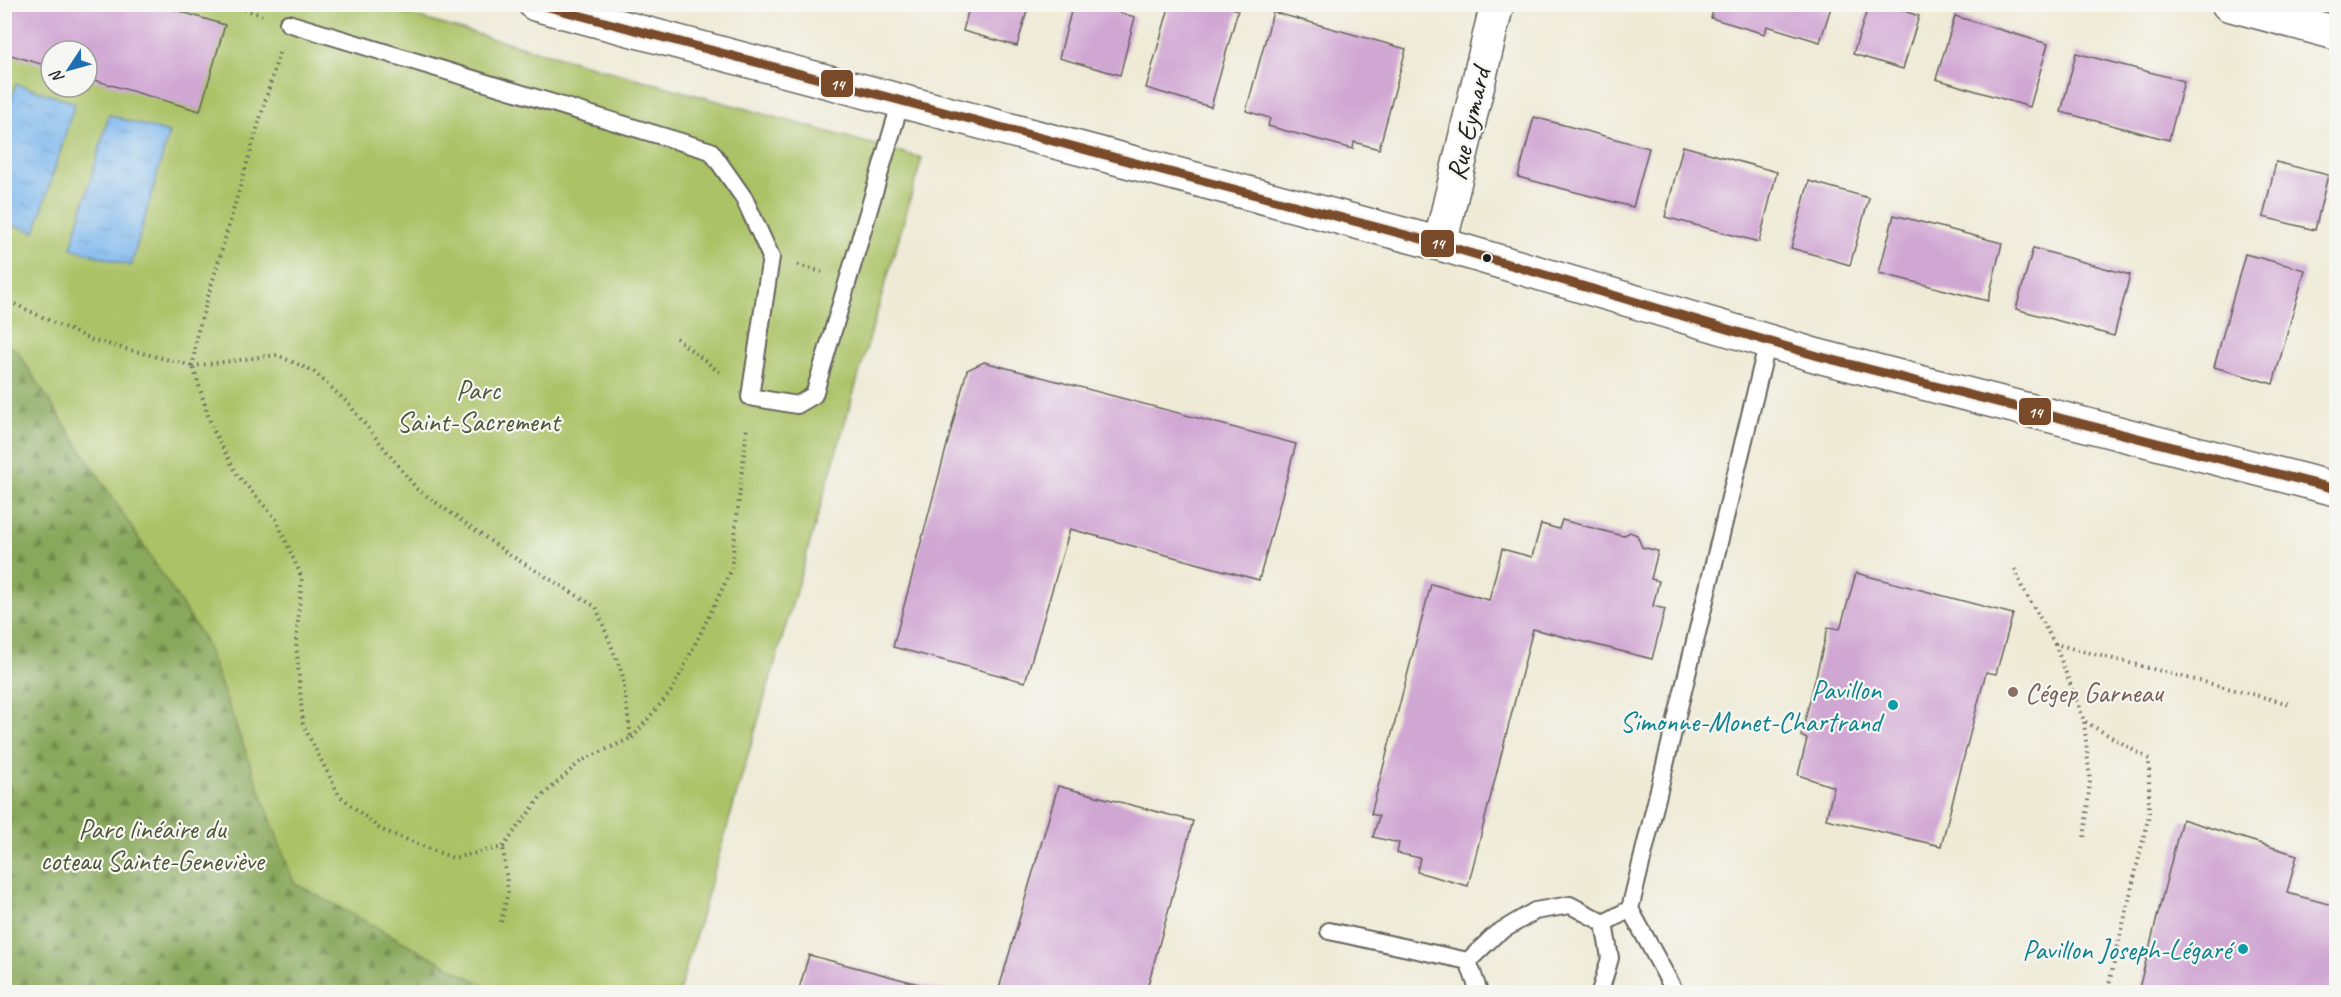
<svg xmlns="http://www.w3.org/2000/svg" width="2341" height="997" viewBox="0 0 2341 997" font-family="Caveat,sans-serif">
<defs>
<pattern id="forest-firs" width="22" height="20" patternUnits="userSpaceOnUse" patternTransform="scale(1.5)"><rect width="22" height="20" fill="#88a85b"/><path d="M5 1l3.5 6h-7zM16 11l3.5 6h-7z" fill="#6e884a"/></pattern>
<pattern id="water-ripples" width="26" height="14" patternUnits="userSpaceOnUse" patternTransform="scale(1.5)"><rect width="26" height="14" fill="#7db7ee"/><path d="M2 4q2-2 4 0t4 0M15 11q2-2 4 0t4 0" fill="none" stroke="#6694c0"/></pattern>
</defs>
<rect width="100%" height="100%" fill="#f6f6f2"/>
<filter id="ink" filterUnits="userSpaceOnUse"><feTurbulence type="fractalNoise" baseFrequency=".0167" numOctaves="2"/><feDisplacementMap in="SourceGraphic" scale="12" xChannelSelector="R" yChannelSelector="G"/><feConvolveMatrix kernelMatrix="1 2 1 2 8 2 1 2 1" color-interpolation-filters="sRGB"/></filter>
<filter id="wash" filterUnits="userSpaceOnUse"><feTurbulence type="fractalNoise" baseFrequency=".008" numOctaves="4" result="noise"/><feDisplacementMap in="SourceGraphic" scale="24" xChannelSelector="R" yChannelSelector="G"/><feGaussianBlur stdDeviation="1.35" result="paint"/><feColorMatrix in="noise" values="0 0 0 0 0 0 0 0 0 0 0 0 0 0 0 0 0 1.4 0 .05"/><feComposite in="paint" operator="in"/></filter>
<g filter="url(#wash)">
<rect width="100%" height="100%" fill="#eeead6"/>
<!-- forest -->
<polygon fill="url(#forest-firs)" stroke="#52623c" stroke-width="1.5" points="4,299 508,992 5,992"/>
<!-- park -->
<path fill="#abc266" stroke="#646f41" stroke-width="1.5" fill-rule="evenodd" d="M5 5H373L922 158 679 992H496L294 883 204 639 17 351 5 343ZM51 51H87V87H51Z"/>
<!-- water -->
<g fill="url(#water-ripples)" stroke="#4c6a85" stroke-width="1.5">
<polygon points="16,84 75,103 35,232 5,223 5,120"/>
<polygon points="109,115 169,133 131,266 71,248"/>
</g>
<g id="blocks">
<!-- building -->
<g fill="#d0a6d3">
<polygon points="14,4 156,4 225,25 200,111 87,78 87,51 51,51 51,67 4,53 4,38"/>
<polygon points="913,4 945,4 942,13"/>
<polygon points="970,4 1029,4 1017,46 963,31"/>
<polygon points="1073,4 1088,4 1135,17 1120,75 1059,58"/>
<polygon points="1170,4 1219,4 1238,10 1211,107 1146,88"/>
<polygon points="1715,4 1832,4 1820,42 1767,26 1765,34 1711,18"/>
<polygon points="1869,4 1882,4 1919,16 1903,69 1853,54"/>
<polygon points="1273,12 1406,49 1379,149 1354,142 1353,149 1268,126 1270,118 1246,111"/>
<polygon points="1955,16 2048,44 2030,107 1936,79"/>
<polygon points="2076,53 2184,81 2169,140 2061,112"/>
<polygon points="1534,117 1649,148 1633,207 1518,177"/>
<polygon points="1683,146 1777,172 1759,242 1665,217"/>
<polygon points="2276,162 2328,175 2315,230 2263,217"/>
<polygon points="1809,181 1869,198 1850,265 1791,248"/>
<polygon points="1894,215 2002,243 1988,301 1879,273"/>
<polygon points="2033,248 2130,275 2114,336 2016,309"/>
<polygon points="2245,254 2305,270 2273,384 2214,367"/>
<polygon points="984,362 1296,444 1259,580 1070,529 1025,682 893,647 967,370"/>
<polygon points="1562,520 1623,536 1630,532 1637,535 1642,547 1658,551 1651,579 1659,581 1653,606 1665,609 1652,659 1533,629 1468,886 1417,872 1420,858 1397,853 1399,843 1373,837 1379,816 1371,814 1431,584 1489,600 1502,549 1532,557 1541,524 1559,529"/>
<polygon points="1856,573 2013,614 1996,674 1986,672 1941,846 1826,819 1834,787 1798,775 1807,739 1801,736 1828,627 1840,629"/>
<polygon points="1058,786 1193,821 1146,992 998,992"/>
<polygon points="2182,819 2297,855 2287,893 2336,906 2336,992 2138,992"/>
<polygon points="809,955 949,992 798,992"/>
</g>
</g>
</g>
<g filter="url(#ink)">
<use href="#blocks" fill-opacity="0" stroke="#66645d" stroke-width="1.5"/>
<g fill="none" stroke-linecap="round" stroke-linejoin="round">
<!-- lane casing -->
<g stroke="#66645d" stroke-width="20">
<g id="lane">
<polyline points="288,23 711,151 744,198 771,257 750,397 797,405 814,395 901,101"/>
<polyline points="1604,923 1630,909"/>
<polyline points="1329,931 1468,961"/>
<polyline points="1479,992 1468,961 1496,934 1535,911 1570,905 1604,923"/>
<polyline points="1600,992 1610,958 1604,923"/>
<polyline points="1675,992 1630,909 1768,341"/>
</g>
</g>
<!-- street casing -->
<g stroke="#66645d" stroke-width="36">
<g id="street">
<polyline points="535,4 1440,244 1818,356 2336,489"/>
<polyline points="2228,4 2336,33"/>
<polyline points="1440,244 1497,4"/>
</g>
</g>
<!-- path -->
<g stroke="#66645d" stroke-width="4" stroke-dasharray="1.5 4.5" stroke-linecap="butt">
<polyline points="227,4 262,15"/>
<polyline points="798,265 822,272"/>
<polyline points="4,299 91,340 193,366 212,428 238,476 276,519 302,578 296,641 303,725 339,795 380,829 453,858 503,847 540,798 581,761 631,738 622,673 596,607 510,555 417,489 347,402 313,371 277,355 193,366 196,338 280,50"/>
<polyline points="676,338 723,375"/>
<polyline points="2015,569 2022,587 2055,644 2290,704"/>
<polyline points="2055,644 2084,721 2149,759 2149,815 2107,992"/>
<polyline points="2084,722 2090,781 2084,840"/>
<polyline points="632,738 673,689 731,571 747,427"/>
<polyline points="501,922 508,892 503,847"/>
</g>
<!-- lane -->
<use href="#lane" stroke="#fff" stroke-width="16"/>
<!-- street -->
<use href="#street" stroke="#fff" stroke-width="33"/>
<!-- bus-1 casing -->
<g stroke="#f6f6f2" stroke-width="14">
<polyline id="bus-1" points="537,4 1440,244 1818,356 2336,489"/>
</g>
<!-- bus-1 -->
<use href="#bus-1" stroke="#7a4b2a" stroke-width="9"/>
</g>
</g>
<!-- markers -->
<circle fill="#1c1c1c" stroke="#f6f6f2" stroke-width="2" cx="1487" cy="258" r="5"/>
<circle fill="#8d6e63" stroke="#f6f6f2" stroke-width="2" cx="2013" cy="692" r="6"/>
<g fill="#0f9aa8" stroke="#f6f6f2" stroke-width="2">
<circle cx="1893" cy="705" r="6"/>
<circle cx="2243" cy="949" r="6"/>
</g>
<g text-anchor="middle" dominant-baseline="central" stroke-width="4.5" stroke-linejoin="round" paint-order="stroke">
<!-- street labels -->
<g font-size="28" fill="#1c1c1c" stroke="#f6f6f2">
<text transform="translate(1468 124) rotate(-77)">Rue Eymard</text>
</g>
<!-- park labels -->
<g font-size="28" fill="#4e5636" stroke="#f6f6f2">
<text x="478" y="389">Parc<tspan x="478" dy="32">Saint-Sacrement</tspan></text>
<text x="152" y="828">Parc linéaire du<tspan x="152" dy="32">coteau Sainte-Geneviève</tspan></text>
</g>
<!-- culture labels -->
<g font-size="28" fill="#0d838f" stroke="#f6f6f2" text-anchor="end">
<text x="1881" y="689">Pavillon<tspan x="1881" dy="32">Simonne-Monet-Chartrand</tspan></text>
<text x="2231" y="949">Pavillon Joseph-Légaré</text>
</g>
<!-- education labels -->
<g font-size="28" fill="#785e54" stroke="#f6f6f2" text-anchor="start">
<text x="2025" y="692">Cégep Garneau</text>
</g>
</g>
<g stroke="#f6f6f2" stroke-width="2">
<rect x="820" y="69" width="34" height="29" rx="6" fill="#7a4b2a"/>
<rect x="1420" y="229" width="35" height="29" rx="6" fill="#7a4b2a"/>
<rect x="2018" y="397" width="34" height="29" rx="6" fill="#7a4b2a"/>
</g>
<g font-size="16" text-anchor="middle" font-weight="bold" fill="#fff">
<text x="837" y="90">14</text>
<text x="1437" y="249">14</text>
<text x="2035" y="418">14</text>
</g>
<!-- margin -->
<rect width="2341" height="997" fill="none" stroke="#f6f6f2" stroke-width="24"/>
<!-- north arrow -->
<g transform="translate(69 69) rotate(234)"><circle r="28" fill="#f6f6f2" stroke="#9f9f9c" stroke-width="1.5"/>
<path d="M0-4.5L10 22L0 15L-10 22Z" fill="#1f6fb2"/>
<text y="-9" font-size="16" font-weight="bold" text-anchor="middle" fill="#1c1c1c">N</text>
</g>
</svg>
